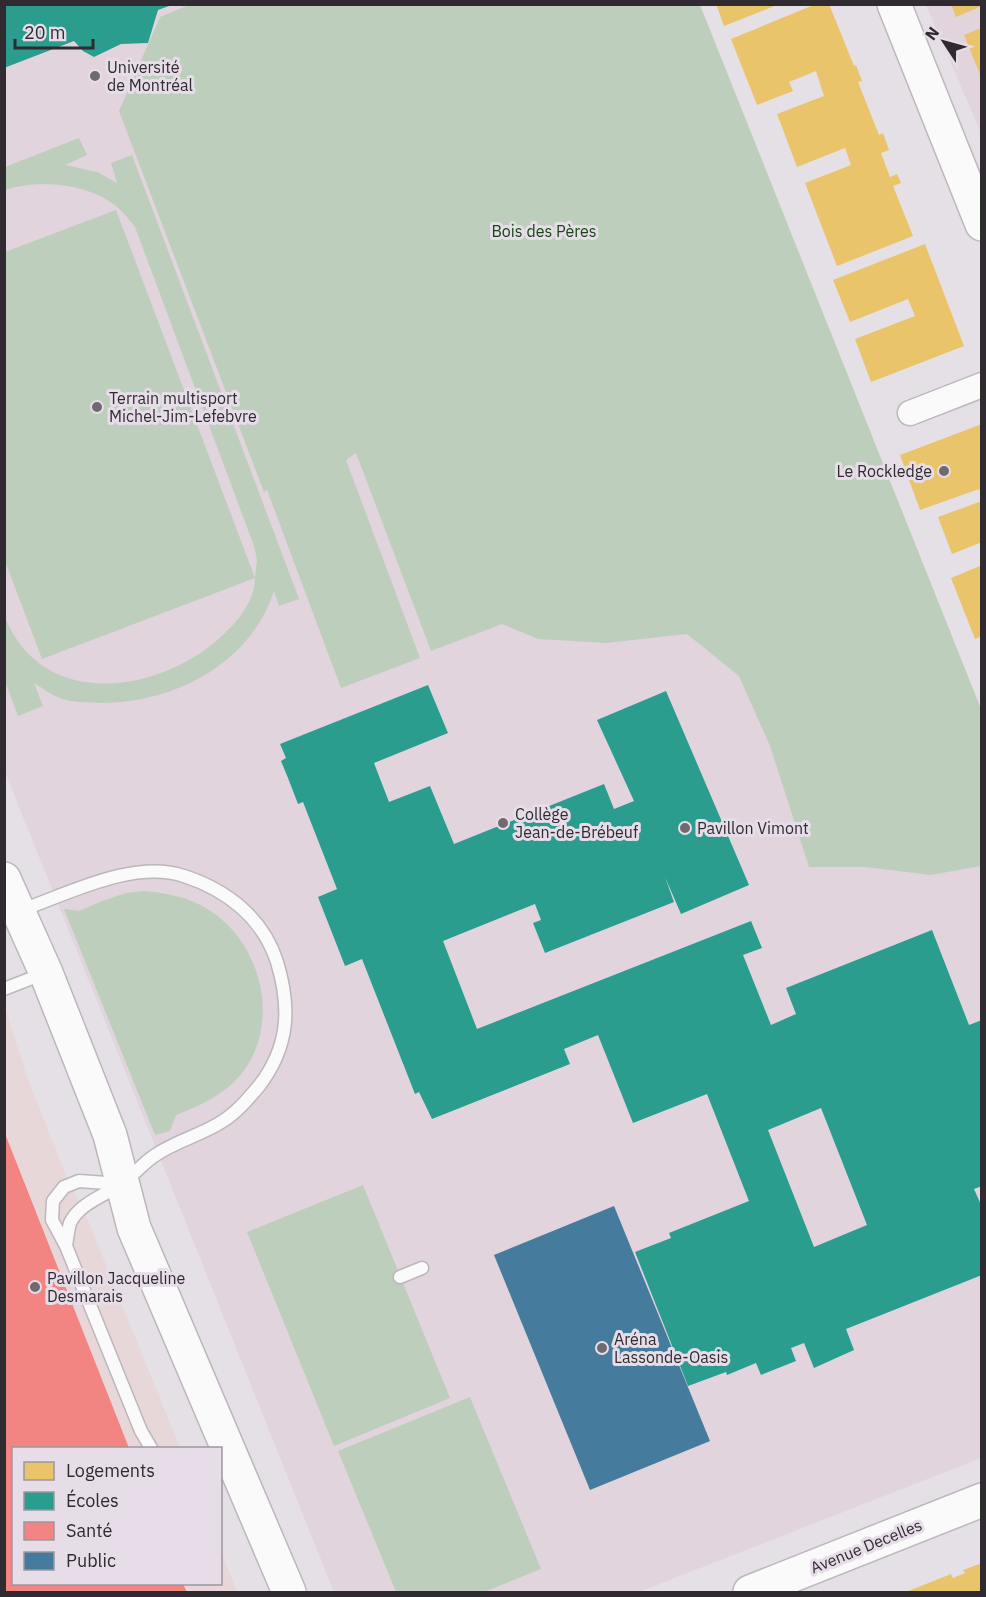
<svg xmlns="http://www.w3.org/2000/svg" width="986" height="1597" viewBox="0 0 986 1597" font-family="'IBM Plex Sans',sans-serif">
<rect width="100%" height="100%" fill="#e5e0e5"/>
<!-- education -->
<g fill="#e1d4dd">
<polygon points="4,5 700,5 981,709 981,1458 639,1592 334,1592 5,772"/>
<polygon points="926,5 981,5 981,133"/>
</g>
<!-- medical -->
<polygon fill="#e8d7d8" points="4,1004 27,1077 64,1171 89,1223 180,1448 14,1448 14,1584 220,1584 221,1551 237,1592 5,1592"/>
<!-- green -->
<g fill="#becebc">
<polygon points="191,4 700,5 981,709 981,866 931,875 865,867 809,867 770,746 739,676 687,634 606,643 538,639 502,624 431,651 356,453 346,460 420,658 341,688 267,490 264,492 119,111 160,17"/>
<path d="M79 138 87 155 65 165 97 172 117 183 111 163 132 155 299 599 279 606 274 591C251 663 175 703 102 703 90 702 78 703 66 700 54 697 44 689 34 683L43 706 18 716 5 681V617C43 713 164 693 225 633 240 619 255 599 255 578L42 659 5 561V252L116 210 255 578 257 560 254 546 135 227C129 219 123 212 116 206 88 183 38 179 5 190V167Z"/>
<path d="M144 891C167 893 189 897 209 910 266 946 284 1035 232 1084 215 1099 196 1107 176 1115L170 1131 155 1135 64 909 79 911 102 901 126 893Z"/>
<polygon points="363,1185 450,1398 334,1446 247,1232"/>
<polygon points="470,1397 541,1569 484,1592 396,1592 338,1451"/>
</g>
<!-- homes -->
<g fill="#e9c46a">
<polygon points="716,4 777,4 777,5 724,26"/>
<polygon points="816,4 829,4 854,66 856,65 862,81 858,82 879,135 883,133 889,150 881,153 890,177 897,174 901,183 893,186 913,236 837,266 805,183 851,165 845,148 797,167 777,114 824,96 816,71 789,82 793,91 757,105 731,39"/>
<polygon points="951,4 982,4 982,6 956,17"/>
<polygon points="981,28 981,77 964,35"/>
<polygon points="925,244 964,346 871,382 855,339 915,316 908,299 850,322 833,280"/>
<polygon points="982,424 982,496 979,489 920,510 900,455"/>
<polygon points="982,501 982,542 952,554 938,517"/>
<polygon points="982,565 982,636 975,639 951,578"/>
<polygon points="982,1563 982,1592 906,1592 951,1574 953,1578 965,1573 963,1570"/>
</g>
<!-- schools -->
<g fill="#2a9d8f" fill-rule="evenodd">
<polygon points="4,4 172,4 172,5 158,10 148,43 121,44 94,57 83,51 74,41 4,68"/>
<path d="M428 685 448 733 374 763 389 802 430 786 454 844 604 784 614 809 634 801 597 720 666 691 749 885 681 914 665 877 674 902 545 953 533 923 541 920 535 904 443 941 477 1029 751 921 762 948 743 955 771 1025 796 1014 786 988 932 930 969 1025 982 1020V1186L974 1189 982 1207V1275L846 1329 854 1350 814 1368 804 1343 791 1348 796 1361 761 1375 756 1363 727 1375 726 1372 688 1386 635 1252 671 1238 669 1233 749 1201 707 1094 633 1123 598 1035 564 1049 570 1064 432 1119 419 1092 415 1094 362 959 345 966 318 897 337 889 303 802 298 804 288 778 281 761 286 758 280 744ZM821 1108 867 1225 814 1247 768 1130Z"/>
</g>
<!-- health -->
<polygon fill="#f28482" points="4,1131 129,1448 14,1448 14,1584 183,1584 187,1592 4,1592"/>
<!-- public -->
<polygon fill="#457b9d" points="614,1206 710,1441 590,1490 494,1255"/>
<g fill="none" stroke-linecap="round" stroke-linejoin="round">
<!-- lane casing -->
<g stroke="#bbb7bb" stroke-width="15">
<g id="lane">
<path d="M19 911C68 894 133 859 184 876 227 890 263 918 277 962 291 1008 289 1047 259 1086 248 1099 237 1112 223 1121 202 1135 175 1141 154 1156 142 1164 132 1177 120 1185 103 1196 79 1204 70 1223 68 1230 67 1239 66 1246"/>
<polyline points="4,989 45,973"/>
<polyline points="120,1184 79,1181 64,1187 53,1201 52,1220 66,1246 141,1431 151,1448"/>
<polyline points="400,1277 422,1268"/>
</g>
</g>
<!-- street casing -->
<g stroke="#bbb7bb" stroke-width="27">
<polyline id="street" points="910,413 982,385"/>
</g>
<!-- secondary casing -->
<g stroke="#bbb7bb" stroke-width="36">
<g id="secondary">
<polyline points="894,4 982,224"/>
<polyline points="4,879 46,973 110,1135 134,1228 289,1592"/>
<polyline points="750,1592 982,1500"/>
</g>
</g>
<!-- lane -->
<use href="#lane" stroke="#fbfafb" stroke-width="12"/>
<!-- street -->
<use href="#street" stroke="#fbfafb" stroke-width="24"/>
<!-- secondary -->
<use href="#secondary" stroke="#fbfafb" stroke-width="33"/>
</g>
<!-- markers -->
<g fill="#6f6a6f" stroke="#e6dde8" stroke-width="2">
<circle cx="95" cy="76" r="6"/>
<circle cx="97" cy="407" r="6"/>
<circle cx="944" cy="471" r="6"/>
<circle cx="503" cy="823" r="6"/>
<circle cx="685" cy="828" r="6"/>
<circle cx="35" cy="1287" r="6"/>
<circle cx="602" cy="1348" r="6"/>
</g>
<g text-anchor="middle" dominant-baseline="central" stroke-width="6" stroke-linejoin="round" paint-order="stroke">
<!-- poi labels -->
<g font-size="16" fill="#2f2b30" stroke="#e6dde8" text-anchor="start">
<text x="107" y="67">Université<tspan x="107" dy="18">de Montréal</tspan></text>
<text x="109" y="398">Terrain multisport<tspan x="109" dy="18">Michel-Jim-Lefebvre</tspan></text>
<text x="932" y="471" text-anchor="end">Le Rockledge</text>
<text x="515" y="814">Collège<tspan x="515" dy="18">Jean-de-Brébeuf</tspan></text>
<text x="697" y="828">Pavillon Vimont</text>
<text x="47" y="1278">Pavillon Jacqueline<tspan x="47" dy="18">Desmarais</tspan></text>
<text x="614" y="1339">Aréna<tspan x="614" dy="18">Lassonde-Oasis</tspan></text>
</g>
<!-- park labels -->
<g font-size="16" fill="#164711" stroke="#e6dde8">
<text x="544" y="231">Bois des Pères</text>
</g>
<!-- street labels -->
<g font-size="16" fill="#2f2b30" stroke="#e6dde8">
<text transform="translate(866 1546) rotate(-22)">Avenue Decelles</text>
</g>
</g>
<!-- border -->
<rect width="986" height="1597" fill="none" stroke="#2f2b30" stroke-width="12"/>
<!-- legend -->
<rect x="12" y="1447" width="210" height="138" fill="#e6dde8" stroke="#9d969e" stroke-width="1.5"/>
<rect x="24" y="1462" width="30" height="18" fill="#e9c46a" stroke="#9d969e" stroke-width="1.5"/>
<text x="66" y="1477" font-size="18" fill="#2f2b30">Logements</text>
<rect x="24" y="1492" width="30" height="18" fill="#2a9d8f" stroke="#9d969e" stroke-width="1.5"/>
<text x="66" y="1507" font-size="18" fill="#2f2b30">Écoles</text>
<rect x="24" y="1522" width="30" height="18" fill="#f28482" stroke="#9d969e" stroke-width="1.5"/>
<text x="66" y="1537" font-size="18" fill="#2f2b30">Santé</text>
<rect x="24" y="1552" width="30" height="18" fill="#457b9d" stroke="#9d969e" stroke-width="1.5"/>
<text x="66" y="1567" font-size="18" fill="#2f2b30">Public</text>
<!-- north arrow -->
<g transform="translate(944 42) rotate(306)" stroke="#e6dde8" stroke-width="4.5" paint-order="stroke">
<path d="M0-4.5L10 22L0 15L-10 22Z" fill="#2f2b30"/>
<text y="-9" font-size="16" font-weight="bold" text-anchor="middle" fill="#2f2b30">N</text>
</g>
<!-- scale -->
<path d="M15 39v9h78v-9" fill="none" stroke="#2f2b30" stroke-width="3"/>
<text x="24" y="39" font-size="18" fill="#2f2b30" stroke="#e6dde8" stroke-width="4.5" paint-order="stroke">20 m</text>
</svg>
